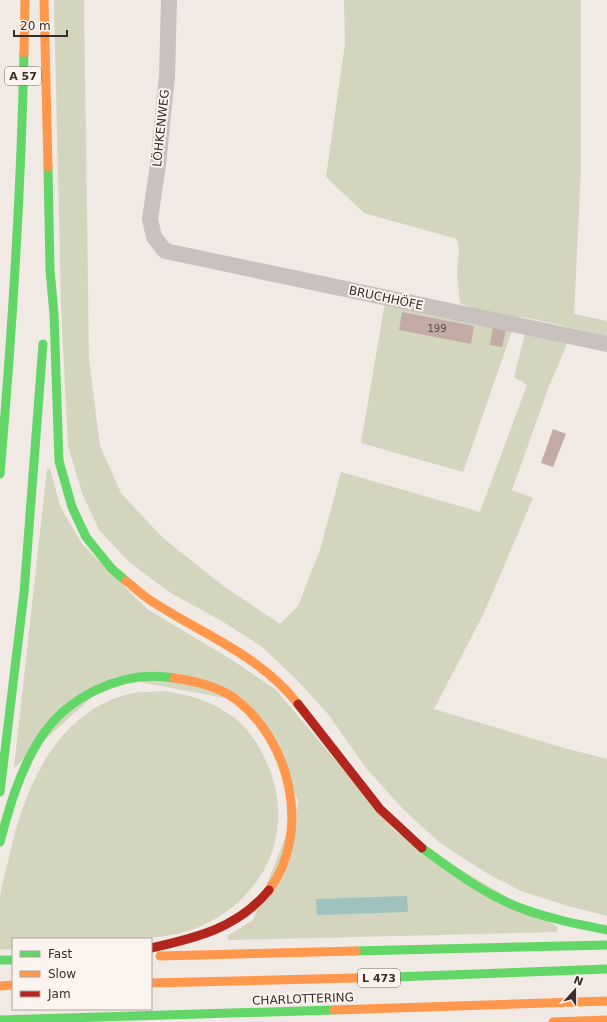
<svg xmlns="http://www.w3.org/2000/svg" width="607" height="1022" viewBox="0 0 607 1022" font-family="'DejaVu Sans',sans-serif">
<rect width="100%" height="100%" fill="#f0e9e4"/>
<!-- green -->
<g fill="#d3d5be">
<polygon points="54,0 84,0 89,360 100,446 121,493 163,538 222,585 280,624 298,606 320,550 341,472 480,512 527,385 514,377 525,333 569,339 548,389 512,490 533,498 484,613 434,709 564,748 607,759 607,916 568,906 521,891 488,874 440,843 403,809 366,768 328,714 295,678 262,647 225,623 169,592 129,562 99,530 82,493 68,446 61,305"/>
<polygon points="344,0 581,0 581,169 574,314 607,321 607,336 529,318 490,314 460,303 457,273 459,248 457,239 364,213 326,177 345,44"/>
<polygon points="385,302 513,328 463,472 361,443"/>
<polygon points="47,469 50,469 60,506 82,544 147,609 232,660 276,690 395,831 558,927 557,932 229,940 227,936 253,920 299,802 246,702 114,677 14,768"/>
<path d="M164 691C188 695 209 700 229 714 246 725 258 743 266 761 297 828 267 898 199 927 167 940 131 939 98 939 69 939 41 939 13 939V950L0 949C0 932 0 915 0 898 1 886 5 874 8 862 22 795 52 716 125 695 138 691 152 692 164 691Z"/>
</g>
<!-- water -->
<polygon fill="#a0c2be" points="407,896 408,912 317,915 316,899"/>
<!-- building -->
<g fill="#c3aba5">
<polygon points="402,312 474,326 471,344 399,330"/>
<polygon points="493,326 506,329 502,347 490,345"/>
<polygon points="553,429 566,434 553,467 541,463"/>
</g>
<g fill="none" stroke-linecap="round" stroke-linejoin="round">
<!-- street -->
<polyline stroke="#c9c1bd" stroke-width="16" points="169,0 167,76 158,165 150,219 154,237 165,251 607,344"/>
<!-- fast -->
<g stroke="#63d668" stroke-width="9">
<polyline points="48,167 50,270 54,314 59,461 72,507 86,537 112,569 126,581"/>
<path d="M0 474C12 334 21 194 24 53"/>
<polyline points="0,792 24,593 43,344"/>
<path d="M0 842C9 808 19 773 38 742 65 697 122 669 174 678"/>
<path d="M422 848C452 870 483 893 518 907 546 918 577 924 607 930"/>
<polyline points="356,951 607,945"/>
<polyline points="0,960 13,960"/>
<polyline points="394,977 607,969"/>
<polyline points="0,1020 334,1010"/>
</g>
<!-- slow -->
<g stroke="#ff974d" stroke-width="9">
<polyline points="44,0 48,167"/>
<polyline points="24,53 25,0"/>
<path d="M126 581C134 587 142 595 150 600 201 634 259 654 298 704"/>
<path d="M174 678C195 681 217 686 234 698 291 740 312 832 269 890"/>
<polyline points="160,956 356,951"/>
<polyline points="151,983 394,977"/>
<polyline points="0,986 13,985"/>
<polyline points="334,1010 607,1001"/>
<polyline points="553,1022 607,1020"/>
</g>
<!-- jam -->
<g stroke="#b3261e" stroke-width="9">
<polyline points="298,704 380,809 422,848"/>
<path d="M151 948C196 938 238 928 269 890"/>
</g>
</g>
<g text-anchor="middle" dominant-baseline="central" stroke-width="4" stroke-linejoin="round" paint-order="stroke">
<!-- number labels -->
<g font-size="10" fill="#5c4c49">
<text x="437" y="328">199</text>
</g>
<!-- shield labels -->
<g fill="#fbf3ed" stroke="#746864" stroke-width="1">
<rect x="5" y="67" width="36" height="18" rx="3"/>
<rect x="358" y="969" width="42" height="18" rx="3"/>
</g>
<g font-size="11" font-weight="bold" fill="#3a2d2a">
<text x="23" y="76">A 57</text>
<text x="379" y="978">L 473</text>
</g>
<!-- street labels -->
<g font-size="12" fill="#3a2d2a" stroke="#fbf3ed">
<text transform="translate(161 128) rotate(-84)">LÖHKENWEG</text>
<text transform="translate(386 298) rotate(12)">BRUCHHÖFE</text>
<text transform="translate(303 999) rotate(-2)">CHARLOTTERING</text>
</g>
</g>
<!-- legend -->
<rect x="12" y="938" width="140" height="72" fill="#fbf3ed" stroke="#aea49f"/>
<rect x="20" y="951" width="20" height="6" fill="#63d668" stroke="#aea49f"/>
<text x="48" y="958" font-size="12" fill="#3a2d2a">Fast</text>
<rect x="20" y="971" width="20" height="6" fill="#ff974d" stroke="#aea49f"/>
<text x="48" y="978" font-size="12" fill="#3a2d2a">Slow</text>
<rect x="20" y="991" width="20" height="6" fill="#b3261e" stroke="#aea49f"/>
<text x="48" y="998" font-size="12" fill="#3a2d2a">Jam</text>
<!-- north arrow -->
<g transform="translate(575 990) rotate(21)" stroke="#fbf3ed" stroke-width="3" paint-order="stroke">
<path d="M0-3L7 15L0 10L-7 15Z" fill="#3a2d2a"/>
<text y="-6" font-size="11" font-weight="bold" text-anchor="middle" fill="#3a2d2a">N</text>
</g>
<!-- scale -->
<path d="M14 30v6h53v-6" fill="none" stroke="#3a2d2a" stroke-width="2"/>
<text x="20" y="30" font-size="12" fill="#3a2d2a" stroke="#fbf3ed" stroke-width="3" paint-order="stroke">20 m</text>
</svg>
